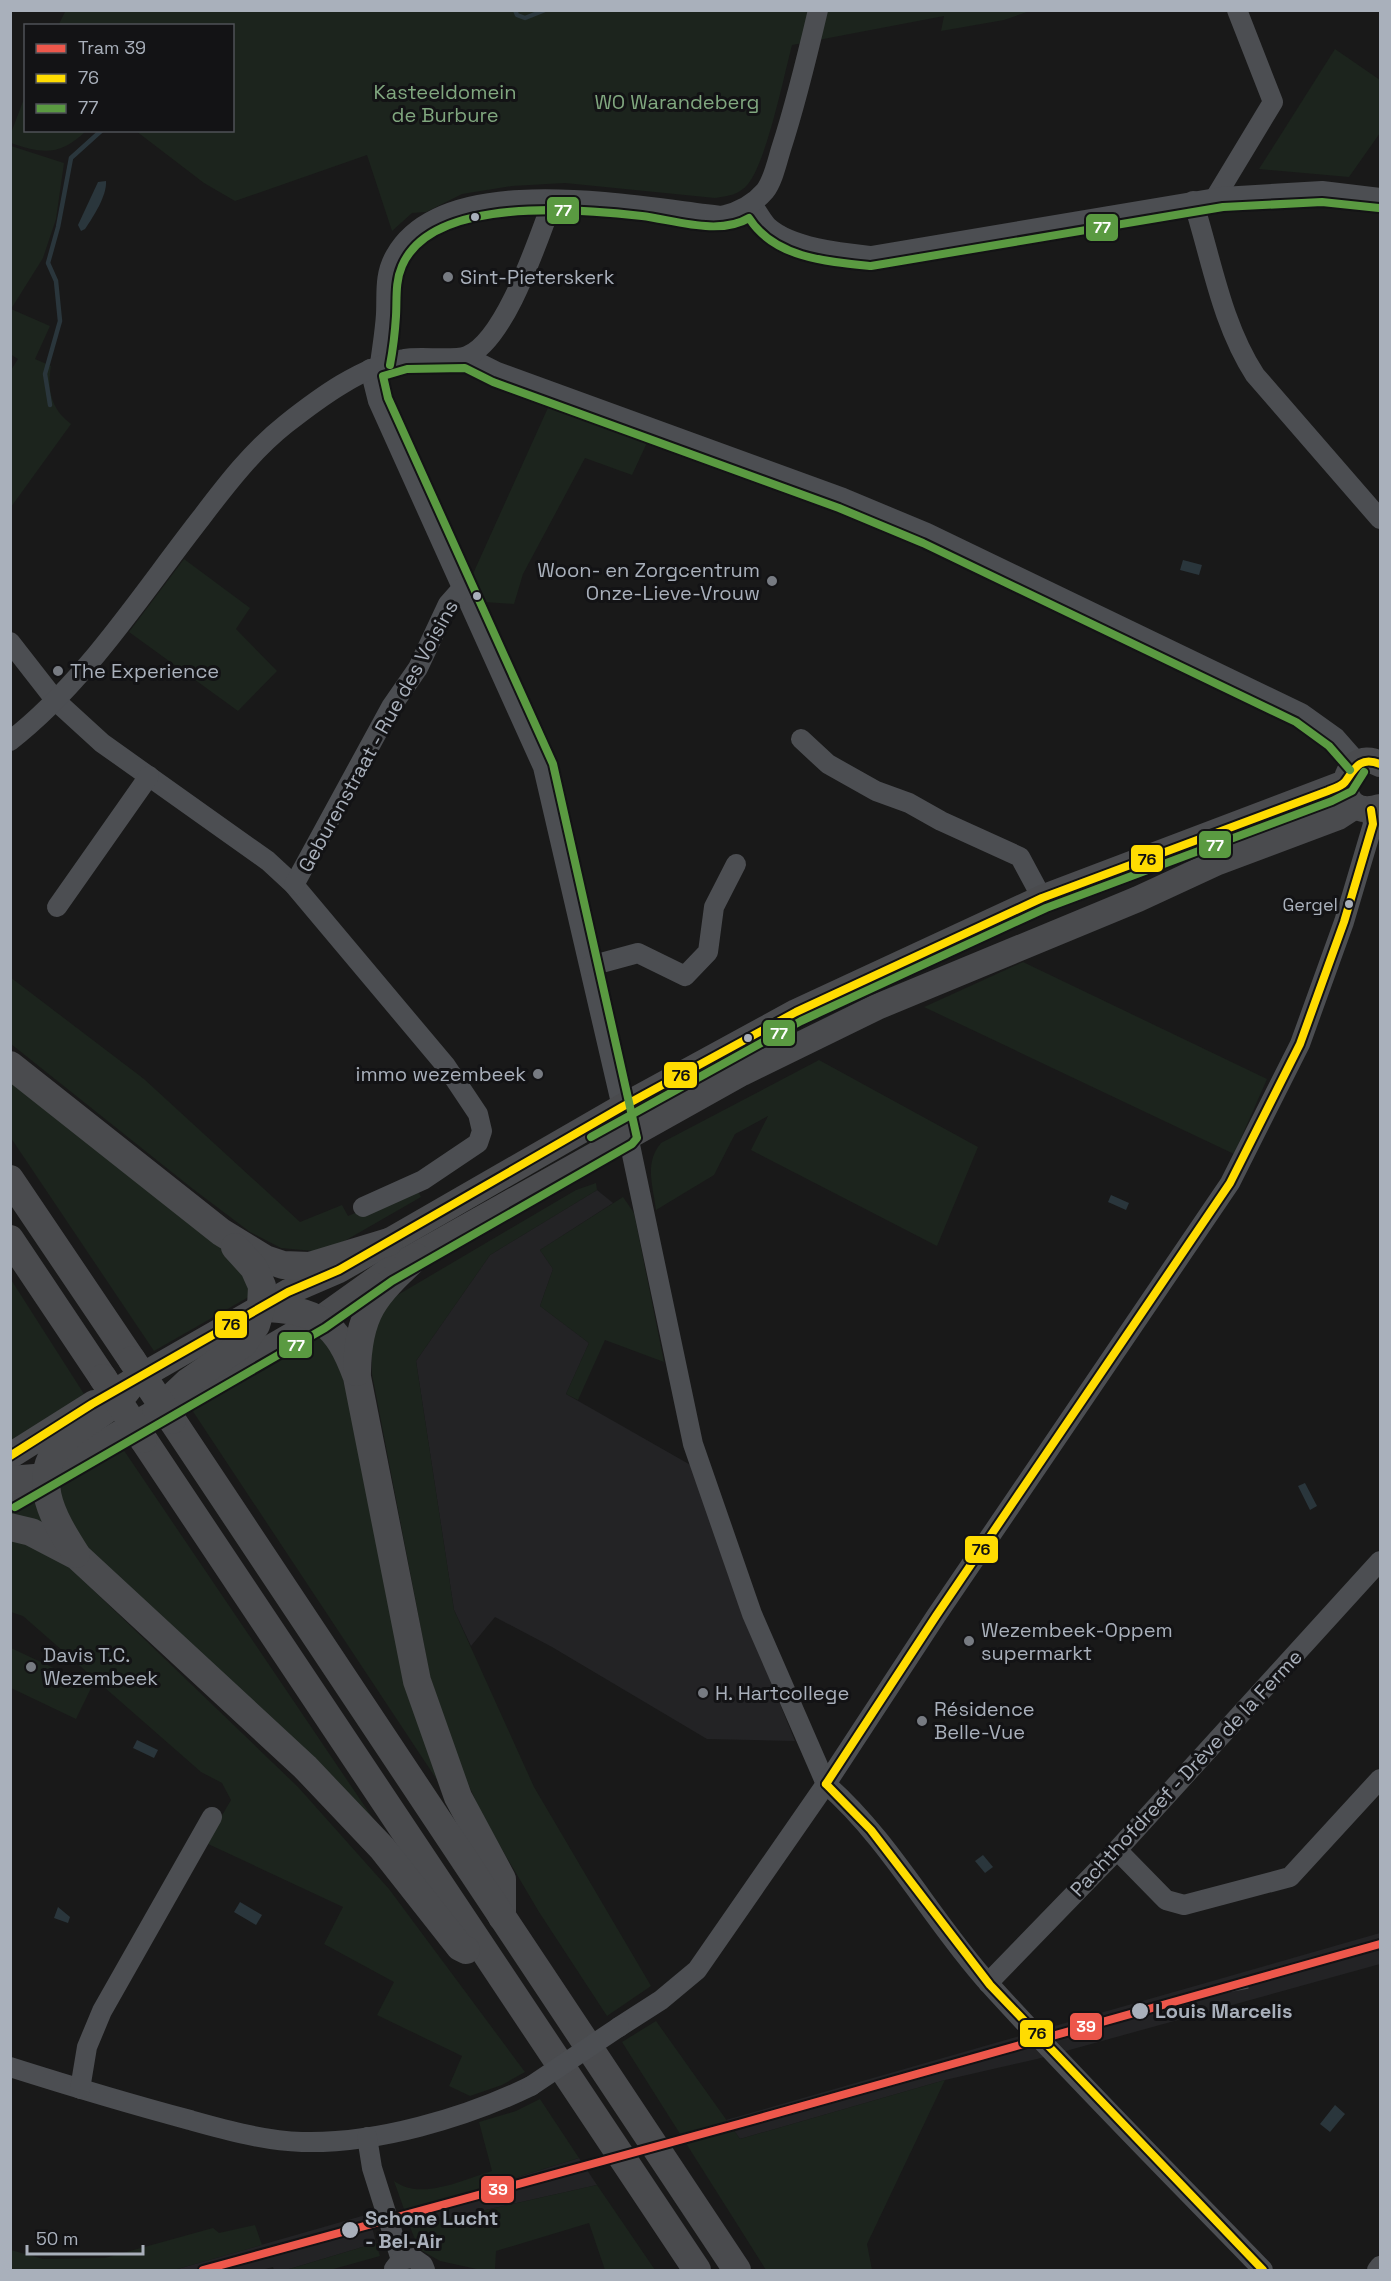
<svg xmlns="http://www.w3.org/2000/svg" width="1391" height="2281" viewBox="0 0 1391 2281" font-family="'Space Grotesk',sans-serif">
<rect width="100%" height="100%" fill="#191919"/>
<!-- built -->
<g fill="#232325">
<polygon points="597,1190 613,1203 540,1250 553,1269 540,1306 589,1343 566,1394 694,1467 728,1575 795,1741 707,1739 552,1647 495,1617 471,1646 454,1610 416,1361 490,1255"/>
<polygon points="1380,1933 1380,1964 1037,2059 945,2080 740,2139 726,2120"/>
<polygon points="579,2158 597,2185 410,2227 405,2212"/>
<polygon points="369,2214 376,2243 286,2270 274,2270 273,2267 261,2270 174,2270"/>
</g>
<!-- green -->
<g fill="#1c241d">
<path d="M66 10 1030 11 1004 20 941 31 944 16 792 45C784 76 766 163 748 184 739 195 728 196 715 198L565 183 512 186 462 194 426 212 412 213 392 231 367 155 235 201 204 183 136 131 232 130V26H58Z"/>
<polygon points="1335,49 1380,80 1380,133 1349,177 1259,169"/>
<path d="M25 96 26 130 86 131C60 156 43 154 11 143V133Z"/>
<path d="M11 146 64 163 56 219 43 258 11 309 50 326 35 359 51 366C47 390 51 409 71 424L11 507V370L18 359 10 354Z"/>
<polygon points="551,401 651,434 632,475 585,458 523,574 514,604 484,602 472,576"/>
<polygon points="184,559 250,608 236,629 277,671 238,711 129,632"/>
<polygon points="1023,962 1267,1079 1234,1154 924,1007"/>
<polygon points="10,977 144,1079 300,1222 342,1205 348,1216 416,1187 421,1197 341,1243 313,1251 281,1248 250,1232 193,1189 11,1044"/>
<path d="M819 1060 978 1147 937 1246 751 1150 768 1116 735 1134 714 1175 656 1210C653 1186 644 1163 661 1143Z"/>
<polygon points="10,1077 235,1257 252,1295 154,1351 11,1138"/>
<path d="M596 1183 597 1190 490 1255 416 1361 454 1610 534 1787 651 1986 607 2016 539 1912 484 1819 455 1755 430 1676 372 1374C372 1333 367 1327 396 1296L576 1190Z"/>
<polygon points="623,1197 634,1213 664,1362 605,1340 578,1400 566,1394 589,1343 540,1306 553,1269 540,1250"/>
<polygon points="10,1278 84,1394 10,1441"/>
<polygon points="324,1334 334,1343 447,1795 192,1410"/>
<polygon points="123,1449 391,1845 76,1537 52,1489"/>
<polygon points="38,1490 55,1536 11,1519 10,1506"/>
<polygon points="10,1534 64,1562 298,1787 389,1889 525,2072 502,2085 470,2096 449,2086 462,2056 377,2015 394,1982 324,1944 343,1907 206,1843 231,1800 222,1783 201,1772 23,1616 11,1612"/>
<polygon points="11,1648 92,1686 76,1719 11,1688"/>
<polygon points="656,2021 740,2139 945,2080 867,2244 872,2270 766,2270 622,2042"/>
<path d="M540 2099 579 2158 405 2212 394 2181C421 2201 462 2180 492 2171L479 2122 516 2111Z"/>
<polygon points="597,2185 655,2270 605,2270 589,2223 496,2251 495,2270 481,2270 440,2261 419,2249 410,2227"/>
<polygon points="255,2225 262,2245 174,2270 11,2270 11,2250 43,2259 105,2258 213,2228 219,2233"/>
<polygon points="376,2243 380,2256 330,2270 286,2270"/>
</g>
<!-- water -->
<g fill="#2a363c">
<path d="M106 181C107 196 93 217 85 229L81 231 78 225 98 182Z"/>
<polygon points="1183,560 1202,565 1199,575 1180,570"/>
<polygon points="1111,1195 1129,1203 1126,1210 1108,1202"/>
<polygon points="1305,1483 1317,1506 1310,1510 1298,1486"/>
<polygon points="137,1740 158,1750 154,1758 133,1748"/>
<polygon points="983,1855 993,1867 985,1873 975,1861"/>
<polygon points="240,1902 262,1915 256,1925 234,1912"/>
<polygon points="58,1907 70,1917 68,1923 54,1918"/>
<polygon points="1335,2105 1345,2114 1330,2132 1320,2124"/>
</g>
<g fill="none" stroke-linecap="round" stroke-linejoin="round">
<!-- stream -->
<g stroke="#2a363c" stroke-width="4.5">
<polyline points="515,10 517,15 525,18 545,10"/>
<polyline points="50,405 45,374 60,321 56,281 48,263 58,227 71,158 102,130"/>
</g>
<!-- minor -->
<g stroke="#4c4e52" stroke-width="20">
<polyline points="1215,198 1273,102 1237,10"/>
<path d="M1193 201C1212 261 1221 322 1255 375L1380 519"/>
<path d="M752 204C757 211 762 221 768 227 791 248 842 253 871 256L1222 197 1322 191 1380 198"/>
<polyline points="467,357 497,372 843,498 927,533 1301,713 1336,738 1358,763"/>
<path d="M380 364C382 348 385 331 386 314 387 294 384 275 395 256 445 167 637 207 722 216 739 212 753 205 765 191 773 181 777 162 781 149 796 103 807 57 818 10"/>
<path d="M370 369 378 401 543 767 622 1107 693 1444 752 1614 826 1784C891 1841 932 1921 990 1985 1078 2082 1172 2176 1263 2270"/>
<polyline points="10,642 56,701 102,743 268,861 294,885 446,1066 478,1114 482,1131 478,1143 423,1180 363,1207"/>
<polyline points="801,739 828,764 876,791 909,803 941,821 1020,857 1042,898"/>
<path d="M10 741C85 683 143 592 201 518 226 485 253 450 286 424 319 398 362 366 404 359 419 356 455 361 467 356 506 340 538 239 553 200"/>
<polyline points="294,885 391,707 418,668 448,604 463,587"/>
<polyline points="57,907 149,776"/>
<polyline points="590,966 638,953 685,976 708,952 714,907 736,864"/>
<polyline points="1117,1850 1166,1900 1184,1905 1290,1877 1380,1779"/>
<polyline points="988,1983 1117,1850 1380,1561"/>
<polyline points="619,2027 661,2000 697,1970 826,1784 936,1616 1230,1183 1300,1044 1344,922 1373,824 1371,810"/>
<path d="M10 2067C70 2086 130 2104 190 2120 226 2130 265 2141 302 2142 376 2144 465 2118 531 2086"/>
<polyline points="80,2089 87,2047 102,2011 212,1817"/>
<polyline points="367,2137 372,2168 401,2260"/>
<polyline points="394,2269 401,2260 413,2258 423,2265 425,2270"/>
<polyline points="1377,2270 1380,2266"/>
</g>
<!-- major -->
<g stroke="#4a4b4e" stroke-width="26">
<path d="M1380 764C1341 743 1328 823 1380 807"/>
<polyline points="126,1385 288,1292 339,1270 622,1107 796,1012 1042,898 1345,783"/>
<polyline points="191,1394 320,1319 386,1272 742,1073 877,1007 1138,899 1218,862 1338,817 1355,806"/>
<polyline points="10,1456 94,1403"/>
<polyline points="10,1498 151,1415"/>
</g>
<!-- highway -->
<g stroke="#4a4b4e" stroke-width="28">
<polyline points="10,1065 221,1232 265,1259 283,1265 310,1266 389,1242"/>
<polyline points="10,1179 132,1360"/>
<polyline points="10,1239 103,1378"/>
<path d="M261 1308C319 1309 337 1323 357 1377L417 1681 458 1797 502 1879V1917"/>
<path d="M357 1372C358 1313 374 1296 416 1257"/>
<polyline points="156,1412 188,1382 243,1344 256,1325 261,1308 262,1286 254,1268 235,1247"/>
<polyline points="172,1420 737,2270"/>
<polyline points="143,1439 697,2270"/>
<polyline points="10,1480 47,1477"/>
<polyline points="10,1527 31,1532 77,1556 305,1767 382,1848 460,1947 466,1950"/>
<path d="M76 1554C53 1518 26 1474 68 1437 92 1416 116 1410 134 1380"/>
</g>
<!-- tram -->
<polyline stroke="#4d4e51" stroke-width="1.5" points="1181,2000 1248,1988"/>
<!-- minor-bridge -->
<polyline stroke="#4c4e52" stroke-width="20" points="531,2086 619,2027"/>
<!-- highway-bridge -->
<g stroke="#4a4b4e" stroke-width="28">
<polyline points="132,1360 172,1420"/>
<polyline points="103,1378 143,1439"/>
</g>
<!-- bus-1 casing -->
<g stroke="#131315" stroke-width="12">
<g id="bus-1">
<path d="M10 1456 92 1404 288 1292 339 1270 622 1107 796 1012 1042 898 1328 791C1333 789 1342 786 1345 782 1355 768 1360 756 1380 764"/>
<polyline points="826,1784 936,1616 1230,1183 1300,1044 1344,922 1373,824 1371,810"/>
<polyline points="826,1784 871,1830 990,1985 1263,2270"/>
</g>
</g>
<!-- bus-2 casing -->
<g stroke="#131315" stroke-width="12">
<g id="bus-2">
<path d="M390 365C393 349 395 332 396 316 397 299 395 282 402 266 432 195 580 209 642 216 674 220 719 236 749 218 774 258 828 262 871 266L1223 207 1322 202 1379 208"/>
<polyline points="591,1137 801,1021 1046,908 1332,801 1352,791 1364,772"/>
<polyline points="15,1507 325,1328 392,1281 632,1144 637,1138 553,764 388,398 383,376 407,369 465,368 493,382 839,508 923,543 1296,722 1329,746 1350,770"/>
</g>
</g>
<!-- bus-1 -->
<use href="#bus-1" stroke="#ffdc01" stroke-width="8"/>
<!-- bus-2 -->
<use href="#bus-2" stroke="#5a9a41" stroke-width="8"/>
<!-- tram-1 casing -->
<g stroke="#131315" stroke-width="12">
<polyline id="tram-1" points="203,2270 742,2123 1380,1944"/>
</g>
<!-- tram-1 -->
<use href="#tram-1" stroke="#ed574b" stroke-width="8"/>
</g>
<!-- markers -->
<g fill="#a9b0bb" stroke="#131315" stroke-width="2">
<circle cx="475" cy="217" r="5"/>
<circle cx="477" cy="596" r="5"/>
<circle cx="1349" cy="904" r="5"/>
<circle cx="748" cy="1038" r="5"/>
<circle cx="1140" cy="2011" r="9"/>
<circle cx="350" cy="2230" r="9"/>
</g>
<g fill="#777b82" stroke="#131315" stroke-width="2">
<circle cx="448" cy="277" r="6"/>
<circle cx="772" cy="581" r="6"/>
<circle cx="58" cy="671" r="6"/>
<circle cx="538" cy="1074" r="6"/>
<circle cx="969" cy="1641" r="6"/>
<circle cx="31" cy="1667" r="6"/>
<circle cx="703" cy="1693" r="6"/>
<circle cx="922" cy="1721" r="6"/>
</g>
<g text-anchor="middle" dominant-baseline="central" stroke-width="6" stroke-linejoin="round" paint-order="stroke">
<!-- bus labels -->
<g font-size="18" fill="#a9b0bb" stroke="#131315" text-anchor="end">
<text x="1338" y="904">Gergel</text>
</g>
<!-- park labels -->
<g font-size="20" fill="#80a77f" stroke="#131315">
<text x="445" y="92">Kasteeldomein<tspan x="445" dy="23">de Burbure</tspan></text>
<text x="677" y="102">WO Warandeberg</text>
</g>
<!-- poi labels -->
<g font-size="20" fill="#a9b0bb" stroke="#131315" text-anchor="start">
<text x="460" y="277">Sint-Pieterskerk</text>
<text x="760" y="570" text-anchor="end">Woon- en Zorgcentrum<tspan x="760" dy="23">Onze-Lieve-Vrouw</tspan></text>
<text x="70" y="671">The Experience</text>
<text x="526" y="1074" text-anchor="end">immo wezembeek</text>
<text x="981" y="1630">Wezembeek-Oppem<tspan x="981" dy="23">supermarkt</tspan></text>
<text x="43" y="1655">Davis T.C.<tspan x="43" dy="23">Wezembeek</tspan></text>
<text x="715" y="1693">H. Hartcollege</text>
<text x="934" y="1709">Résidence<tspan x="934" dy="23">Belle-Vue</tspan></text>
</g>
<!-- street labels -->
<g font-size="20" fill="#a9b0bb" stroke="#131315">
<text transform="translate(378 736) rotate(-61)">Geburenstraat - Rue des Voisins</text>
<text transform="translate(1186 1773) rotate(-47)">Pachthofdreef - Drève de la Ferme</text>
</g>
<!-- stop labels -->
<g font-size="20" font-weight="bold" fill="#a9b0bb" stroke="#131315" text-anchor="start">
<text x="1155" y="2011">Louis Marcelis</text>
<text x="365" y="2218">Schone Lucht<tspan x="365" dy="23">- Bel-Air</tspan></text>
</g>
</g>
<g stroke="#131315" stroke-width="2">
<rect x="546" y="196" width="34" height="29" rx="6" fill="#5a9a41"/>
<rect x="1085" y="213" width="34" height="29" rx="6" fill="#5a9a41"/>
<rect x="1198" y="830" width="34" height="29" rx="6" fill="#5a9a41"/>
<rect x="1130" y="844" width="34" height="29" rx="6" fill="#ffdc01"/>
<rect x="762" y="1019" width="34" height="28" rx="6" fill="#5a9a41"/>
<rect x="663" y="1061" width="35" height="28" rx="6" fill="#ffdc01"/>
<rect x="214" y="1310" width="34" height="29" rx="6" fill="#ffdc01"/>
<rect x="278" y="1331" width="35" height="28" rx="6" fill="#5a9a41"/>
<rect x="964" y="1535" width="35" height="29" rx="6" fill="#ffdc01"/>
<rect x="1069" y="2012" width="34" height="29" rx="6" fill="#ed574b"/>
<rect x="1019" y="2019" width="35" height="29" rx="6" fill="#ffdc01"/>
<rect x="480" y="2175" width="35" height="29" rx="6" fill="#ed574b"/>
</g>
<g font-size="16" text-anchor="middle" font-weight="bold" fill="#fff">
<text x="563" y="216">77</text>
<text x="1102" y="233">77</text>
<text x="1215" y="851">77</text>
<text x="779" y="1039">77</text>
<text x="296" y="1351">77</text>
<text x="1086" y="2032">39</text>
<text x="498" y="2195">39</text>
</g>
<g font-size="16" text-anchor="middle" font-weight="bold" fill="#111">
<text x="1147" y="865">76</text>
<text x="681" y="1081">76</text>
<text x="231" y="1330">76</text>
<text x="981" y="1555">76</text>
<text x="1037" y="2039">76</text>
</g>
<!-- border -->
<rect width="1391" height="2281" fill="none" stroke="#a9b0bb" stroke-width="24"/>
<!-- legend -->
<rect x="24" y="24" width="210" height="108" fill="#131315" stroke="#4f5257" stroke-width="1.5"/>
<rect x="36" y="44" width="30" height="9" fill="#ed574b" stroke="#4f5257" stroke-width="1.5"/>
<text x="78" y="54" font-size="18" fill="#a9b0bb">Tram 39</text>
<rect x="36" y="74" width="30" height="9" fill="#ffdc01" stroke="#4f5257" stroke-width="1.5"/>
<text x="78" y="84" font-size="18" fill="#a9b0bb">76</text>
<rect x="36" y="104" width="30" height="9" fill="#5a9a41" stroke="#4f5257" stroke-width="1.5"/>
<text x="78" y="114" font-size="18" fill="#a9b0bb">77</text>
<!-- scale -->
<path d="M27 2245v9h116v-9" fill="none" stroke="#a9b0bb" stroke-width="3"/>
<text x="36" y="2245" font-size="18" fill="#a9b0bb" stroke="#131315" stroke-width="4.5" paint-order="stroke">50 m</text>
</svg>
